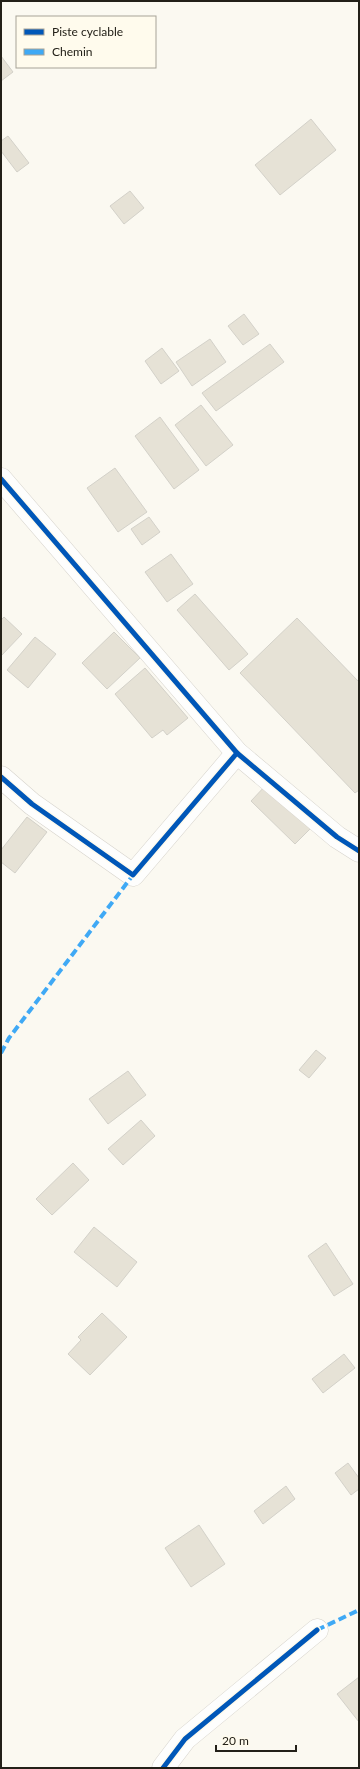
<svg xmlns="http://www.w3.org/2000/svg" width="360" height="1769" viewBox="0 0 360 1769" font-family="Lato,sans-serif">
<rect width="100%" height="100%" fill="#fbf9f1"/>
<!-- building -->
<g fill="#e6e2d6" stroke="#d3d1c9">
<polygon points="1,56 13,72 1,81"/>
<polygon points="311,119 336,150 280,195 255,165"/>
<polygon points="8,136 29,163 17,172 1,151 1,141"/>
<polygon points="130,191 144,208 124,224 110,206"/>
<polygon points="244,314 259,334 243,345 228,326"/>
<polygon points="210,339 226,362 192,386 176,362"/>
<polygon points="270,344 284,362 216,411 202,393"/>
<polygon points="162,348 179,371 161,384 145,361"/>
<polygon points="201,405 233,445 206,466 175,425"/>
<polygon points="160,417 199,470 174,489 135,436"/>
<polygon points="115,468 147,512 118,532 87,488"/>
<polygon points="149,517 160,532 142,545 131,529"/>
<polygon points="171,554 193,584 167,602 145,572"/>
<polygon points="195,594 248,654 229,670 177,610"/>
<polygon points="4,617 22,634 1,656 1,620"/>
<polygon points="297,618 359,682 359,790 355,793 240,673"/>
<polygon points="114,632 140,658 107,689 82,663"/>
<polygon points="35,637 56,654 28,688 7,670"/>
<polygon points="145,668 188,718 167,735 163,730 152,738 115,694"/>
<polygon points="267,784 312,827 295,844 251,801"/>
<polygon points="27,817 47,832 15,873 1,862 1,850"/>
<polygon points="316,1050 326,1058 309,1078 299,1070"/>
<polygon points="128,1071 146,1095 108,1124 89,1099"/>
<polygon points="141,1120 155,1136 123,1165 108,1149"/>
<polygon points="73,1163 89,1180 52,1215 36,1199"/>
<polygon points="94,1227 137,1262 117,1287 74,1252"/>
<polygon points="326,1243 353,1284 334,1296 308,1256"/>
<polygon points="102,1313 127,1337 90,1375 68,1354 81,1340 78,1337"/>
<polygon points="344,1354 355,1368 323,1393 312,1379"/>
<polygon points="348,1463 359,1478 359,1489 351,1495 335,1473"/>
<polygon points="286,1486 295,1499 263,1524 254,1511"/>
<polygon points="199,1525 225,1564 191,1587 165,1548"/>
<polygon points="359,1677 359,1722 337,1694"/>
</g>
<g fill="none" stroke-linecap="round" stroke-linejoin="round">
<!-- street casing -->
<g stroke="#d6d3cc" stroke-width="23">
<g id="street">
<polyline points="1,777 32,804 133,875 237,753"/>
<polyline points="163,1768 185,1739 317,1630"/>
</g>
</g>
<!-- secondary casing -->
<g stroke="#d6d3cc" stroke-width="23">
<polyline id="secondary" points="1,479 237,753 337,837 359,851"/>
</g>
<!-- street -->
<use href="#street" stroke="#fefefd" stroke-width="22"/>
<!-- secondary -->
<use href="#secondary" stroke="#fefefd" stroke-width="22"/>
<!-- quiet -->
<g stroke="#3fa9f5" stroke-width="4" stroke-dasharray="8 4" stroke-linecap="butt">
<polyline points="1,1053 9,1038 133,875"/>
<polyline points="317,1630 359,1610"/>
</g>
<!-- cycleway casing -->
<g stroke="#fffbed" stroke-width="8">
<g id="cycleway">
<polyline points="1,479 237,753 337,837 359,851"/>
<polyline points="1,777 32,804 133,875 237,753"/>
<polyline points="163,1768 185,1739 317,1630"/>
</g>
</g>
<!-- cycleway -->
<use href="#cycleway" stroke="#0057b8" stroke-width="5"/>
</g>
<!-- border -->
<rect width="360" height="1769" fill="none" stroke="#232018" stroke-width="4"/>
<!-- legend -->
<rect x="16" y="16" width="140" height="52" fill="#fffbed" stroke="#a7a398"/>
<rect x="24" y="29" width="20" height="6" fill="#0057b8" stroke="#a7a398"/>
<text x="52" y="36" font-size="12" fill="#232018">Piste cyclable</text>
<rect x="24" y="49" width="20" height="6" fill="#3fa9f5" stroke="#a7a398"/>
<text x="52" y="56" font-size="12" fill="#232018">Chemin</text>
<!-- scale -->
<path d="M216 1745v6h80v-6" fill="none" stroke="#232018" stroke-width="2"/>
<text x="222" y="1745" font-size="12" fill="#232018" stroke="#fffbed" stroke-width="3" paint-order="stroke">20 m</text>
</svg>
